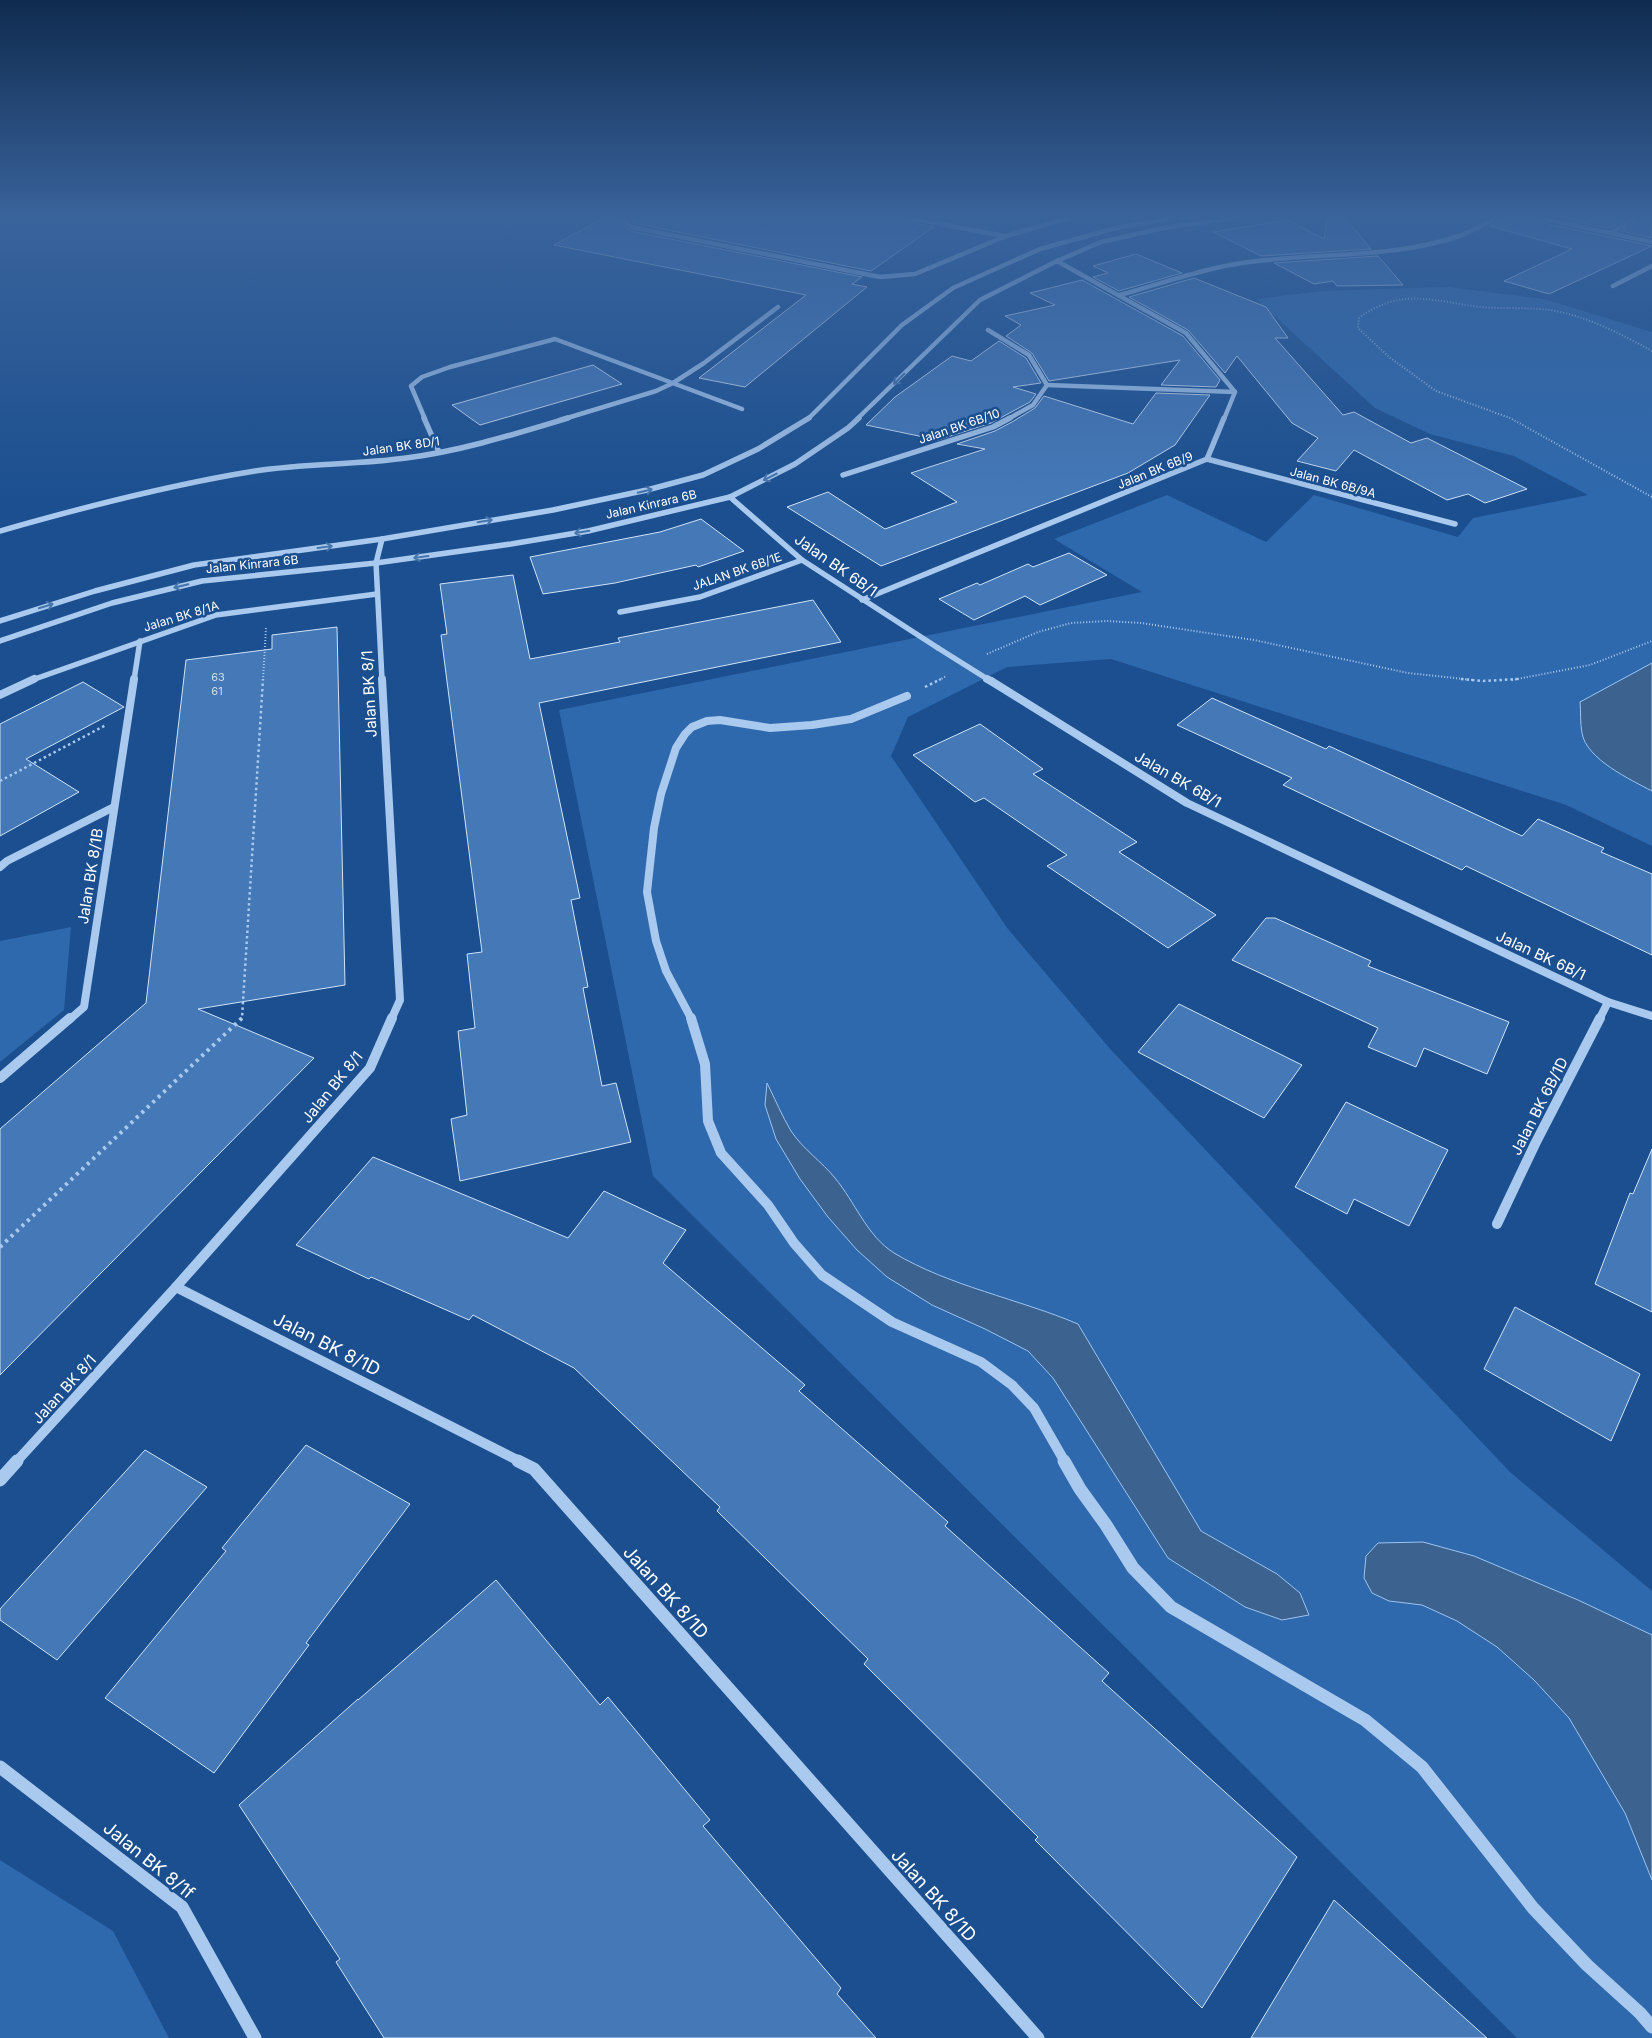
<svg xmlns="http://www.w3.org/2000/svg" width="1652" height="2038" viewBox="0 0 1652 2038" font-family="Inter,sans-serif">
<rect width="100%" height="100%" fill="#1b4f8f"/>
<!-- green -->
<g fill="#2e69ad">
<polygon points="1448,287 1544,299 1652,332 1652,846 1566,805 1111,659 1007,667 908,717 891,756 1008,929 1112,1051 1510,1472 1652,1591 1652,2038 1517,2038 653,1176 559,710 1142,592 1054,539 1167,495 1266,542 1314,495 1458,537 1473,518 1588,495 1514,456 1430,434 1375,408 1256,299 1322,291"/>
<polygon points="71,927 64,1010 0,1062 0,941"/>
<polygon points="0,1860 113,1931 169,2038 0,2038"/>
</g>
<!-- water -->
<g fill="#3c6290" stroke="#9cc4f0">
<path d="M1652 663V791C1631 780 1586 759 1582 733 1580 723 1581 712 1580 702Z"/>
<path d="M767 1083C775 1099 782 1116 791 1131 803 1149 822 1162 835 1178 855 1202 867 1236 894 1253 949 1286 1019 1299 1078 1324L1201 1531 1277 1574 1300 1593 1309 1615 1282 1620 1245 1607 1168 1558 1053 1378 1028 1351 985 1329 932 1305 887 1277 857 1250 828 1217 800 1179 776 1139 765 1105Z"/>
<polygon points="1423,1542 1474,1556 1578,1600 1652,1635 1652,1880 1625,1813 1569,1718 1534,1680 1497,1647 1457,1621 1422,1605 1389,1601 1372,1593 1364,1578 1366,1556 1378,1543"/>
</g>
<!-- building -->
<g fill="#4478b7" stroke="#cfe3fa">
<polygon points="604,218 620,218 621,222 630,231 862,277 852,284 867,287 745,387 699,378 806,295 554,245"/>
<polygon points="630,218 903,218 906,222 934,227 871,271 633,223"/>
<polygon points="1327,218 1345,218 1371,249 1261,256 1213,232 1288,220 1324,239"/>
<polygon points="1500,218 1536,218 1539,222 1652,246 1549,294 1504,281 1572,249 1490,226 1498,221"/>
<polygon points="1560,218 1626,218 1610,229"/>
<polygon points="1638,218 1652,218 1652,238 1621,231 1636,221"/>
<polygon points="1136,254 1182,273 1119,291 1093,277 1108,273 1093,266"/>
<polygon points="1378,256 1403,285 1337,286 1333,281 1314,284 1274,263"/>
<polygon points="1194,278 1266,307 1288,338 1275,338 1343,415 1354,412 1411,443 1427,438 1527,489 1485,503 1468,494 1447,500 1354,450 1336,471 1297,461 1318,438 1292,423 1237,356 1225,373 1188,330 1129,297"/>
<polygon points="1082,280 1183,336 1220,380 1216,387 1161,385 1180,360 1049,381 1032,353 1006,336 1021,325 1005,316 1055,305 1030,293"/>
<polygon points="999,341 1026,358 1041,383 1013,387 1036,394 1030,402 991,423 938,440 866,425 895,397 952,356 971,361"/>
<polygon points="593,365 622,384 480,425 452,405"/>
<polygon points="1156,393 1210,395 1175,445 1128,473 881,566 787,507 828,492 885,529 957,502 911,473 985,449 957,444 995,431 1012,422 1035,408 1044,396 1133,424"/>
<polygon points="701,519 744,551 698,567 696,565 615,583 543,594 530,557 660,532"/>
<polygon points="1069,553 1107,575 1040,605 1025,596 974,620 939,599 977,583 980,585 1028,564 1033,567"/>
<polygon points="513,575 530,659 620,642 618,638 813,600 841,642 539,703 580,898 571,900 588,987 583,988 602,1086 616,1083 631,1142 460,1181 451,1119 467,1115 458,1031 475,1028 467,954 482,952 441,635 447,634 440,584"/>
<polygon points="337,627 345,985 198,1009 314,1058 0,1375 0,1129 146,1003 186,660 272,649 272,635"/>
<polygon points="83,682 124,707 26,759 79,792 0,836 0,724"/>
<polygon points="1212,698 1326,749 1329,746 1522,836 1538,819 1604,848 1601,852 1652,874 1652,955 1466,866 1462,870 1283,785 1292,778 1177,725"/>
<polygon points="980,724 1043,769 1033,774 1137,842 1119,852 1216,915 1168,948 1047,866 1067,855 984,798 975,802 913,755"/>
<polygon points="1266,918 1275,918 1371,961 1368,966 1509,1022 1487,1074 1424,1048 1416,1067 1368,1047 1378,1028 1232,960"/>
<polygon points="1179,1004 1302,1065 1264,1118 1138,1052"/>
<polygon points="1346,1102 1448,1150 1409,1226 1354,1199 1347,1214 1295,1187"/>
<polygon points="1652,1149 1652,1312 1595,1284 1630,1193 1633,1194"/>
<polygon points="373,1157 568,1238 604,1191 686,1230 663,1263 805,1385 799,1391 948,1522 945,1526 1109,1673 1102,1681 1297,1857 1202,2008 1035,1840 1038,1837 864,1664 868,1659 717,1511 720,1507 574,1368 473,1315 469,1320 371,1277 369,1279 296,1245"/>
<polygon points="1515,1307 1640,1374 1611,1441 1484,1369"/>
<polygon points="306,1445 410,1504 306,1643 309,1645 214,1773 105,1698 226,1551 222,1548"/>
<polygon points="145,1450 207,1487 57,1660 0,1620 0,1609"/>
<polygon points="496,1580 600,1705 608,1697 710,1820 703,1826 841,1988 837,1994 876,2038 384,2038 336,1962 340,1959 239,1805 358,1699 358,1700"/>
<polygon points="1334,1900 1427,1984 1487,2038 1251,2038"/>
</g>
<g fill="none" stroke-linecap="round" stroke-linejoin="round">
<!-- path-far2 -->
<g stroke="#a9c9ee" stroke-width="2" stroke-dasharray="1 2" stroke-linecap="butt">
<path d="M1652 351C1621 334 1585 315 1549 310 1526 307 1503 309 1480 307 1433 301 1401 287 1359 318L1358 328 1389 357 1436 391 1510 418 1652 497"/>
<polyline points="987,654 1038,632 1071,623 1107,621 1141,623 1254,640 1408,673 1473,680"/>
<polyline points="263,680 266,628"/>
<polyline points="939,680 946,676"/>
<polyline points="1512,680 1590,665 1652,641"/>
</g>
<!-- path-far1 -->
<g stroke="#a9c9ee" stroke-width="2.5" stroke-dasharray="2.5 3" stroke-linecap="butt">
<polyline points="1461,679 1483,681 1518,679"/>
<polyline points="925,687 941,679"/>
<polyline points="0,781 106,725"/>
<polyline points="240,1020 242,1018 263,679"/>
</g>
<!-- path -->
<polyline stroke="#a9c9ee" stroke-width="4" stroke-dasharray="3 4.5" stroke-linecap="butt" points="0,1247 242,1018"/>
<!-- minor-far4 -->
<g stroke="#a9c9ee" stroke-width="4.5">
<polyline points="626,218 624,219 631,227 880,277 915,274 1006,236 1068,218"/>
<polyline points="907,218 1005,236"/>
<polyline points="1540,218 1652,242"/>
<polyline points="1611,233 1634,218"/>
<polyline points="1057,261 1186,333 1235,392 1224,419"/>
<polyline points="1613,286 1652,266"/>
<path d="M1120 295C1156 285 1193 272 1230 265 1305 251 1385 261 1459 236 1471 232 1484 224 1496 218"/>
<polyline points="988,330 1029,355 1047,385 1033,405 1008,419"/>
<polyline points="1047,385 1235,392"/>
<polyline points="425,419 411,386 422,377 450,367 555,339 742,409"/>
<polyline points="564,419 656,391 673,383 704,363 778,307"/>
<polyline points="808,419 902,325 953,288 1040,249 1116,228 1172,218"/>
<polyline points="857,419 980,300 1057,261 1101,242 1163,228 1233,218"/>
</g>
<!-- minor-far3 -->
<g stroke="#a9c9ee" stroke-width="5.5">
<polyline points="424,418 439,452"/>
<polyline points="1207,459 1455,524"/>
<polyline points="843,475 993,427 1010,418"/>
<polyline points="730,497 802,560 938,648"/>
<path d="M0 531C84 507 168 485 255 471 305 463 356 465 406 458 461 451 515 434 568 418"/>
<polyline points="862,600 1207,459 1224,418"/>
<polyline points="620,612 700,597 802,560"/>
<polyline points="0,621 95,591 194,565 382,539 553,510 647,490 703,475 758,449 809,418"/>
<polyline points="0,641 112,603 202,581 376,563 511,544 588,531 730,497 795,464 848,428 859,418"/>
<polyline points="32,680 216,615 377,594"/>
<polyline points="134,680 140,641"/>
<polyline points="382,680 376,563 382,539"/>
</g>
<!-- minor-far2 -->
<g stroke="#a9c9ee" stroke-width="8">
<polyline points="382,679 400,1000 391,1020"/>
<polyline points="991,681 1187,803 1608,1002 1652,1016"/>
<polyline points="0,695 34,679"/>
<polyline points="0,867 7,861 114,807"/>
<polyline points="69,1020 84,1007 134,679"/>
<polyline points="692,1020 666,971 656,941 647,892 654,828 661,794 676,748 685,734 692,727 707,721 720,720 770,728 812,725 851,719 907,696"/>
<polyline points="1599,1020 1608,1002"/>
</g>
<!-- minor-far1 -->
<g stroke="#a9c9ee" stroke-width="10">
<polyline points="691,1018 705,1064 708,1121 721,1153 768,1205 794,1243 822,1275 892,1322 981,1362 1012,1385 1034,1408 1065,1462"/>
<polyline points="0,1078 70,1018"/>
<polyline points="1497,1224 1535,1144 1600,1018"/>
<polyline points="176,1287 521,1462"/>
<polyline points="16,1462 176,1287 370,1068 392,1018"/>
</g>
<!-- minor -->
<g stroke="#a9c9ee" stroke-width="13">
<polyline points="518,1461 534,1469 1038,2038"/>
<polyline points="1064,1461 1080,1489 1106,1525 1133,1568 1171,1607 1365,1720 1422,1767 1533,1908 1587,1965 1640,2013 1652,2027"/>
<polyline points="0,1480 17,1461"/>
<polyline points="0,1767 182,1907 255,2038"/>
</g>
<!-- minor-bridge-far1 -->
<polyline stroke="#a9c9ee" stroke-width="5.5" points="938,648 989,680"/>
<!-- minor-bridge -->
<polyline stroke="#a9c9ee" stroke-width="8" points="987,679 991,681"/>
</g>
<!-- one-way arrows -->
<defs><path id="oneway-shaft" d="M-6 0H5M1.5-3L5.5 0L1.5 3" fill="none" stroke-width="1.6" stroke-linecap="round" stroke-linejoin="round" transform="scale(1.25)"/></defs>
<g stroke="#4674ac">
<use href="#oneway-shaft" transform="translate(899 379) rotate(136)"/>
<use href="#oneway-shaft" transform="translate(770 477) rotate(153)"/>
<use href="#oneway-shaft" transform="translate(645 491) rotate(-13)"/>
<use href="#oneway-shaft" transform="translate(485 521) rotate(-10)"/>
<use href="#oneway-shaft" transform="translate(582 532) rotate(170)"/>
<use href="#oneway-shaft" transform="translate(325 547) rotate(-8)"/>
<use href="#oneway-shaft" transform="translate(421 557) rotate(172)"/>
<use href="#oneway-shaft" transform="translate(181 586) rotate(166)"/>
<use href="#oneway-shaft" transform="translate(46 606) rotate(-17)"/>
</g>
<!-- sky -->
<linearGradient id="sky" x2="0" y2="1"><stop stop-color="#0f2b4f"/><stop offset="0.43" stop-color="#39639b"/><stop offset="1" stop-color="#39639b" stop-opacity="0"/></linearGradient>
<rect width="1652" height="503" fill="url(#sky)"/>
<g text-anchor="middle" dominant-baseline="central" stroke-width="5" stroke-linejoin="round" paint-order="stroke">
<!-- far-number labels -->
<g font-size="11" fill="#d0dded">
<text x="218" y="677">63</text>
<text x="217" y="691">61</text>
</g>
<!-- far-street labels -->
<g font-size="12" fill="#fff" stroke="#1b4f8f">
<text transform="translate(959 426) rotate(-19)">Jalan BK 6B/10</text>
<text transform="translate(401 446) rotate(-8)">Jalan BK 8D/1</text>
<text transform="translate(1155 470) rotate(-22)">Jalan BK 6B/9</text>
<text transform="translate(1333 482) rotate(15)">Jalan BK 6B/9A</text>
<text transform="translate(651 504) rotate(-13)">Jalan Kinrara 6B</text>
<text transform="translate(252 564) rotate(-6)">Jalan Kinrara 6B</text>
<text transform="translate(737 571) rotate(-19)">JALAN BK 6B/1E</text>
<text transform="translate(181 616) rotate(-17)">Jalan BK 8/1A</text>
</g>
<!-- street labels -->
<g font-size="15" fill="#fff" stroke="#1b4f8f">
<text transform="translate(836 565) rotate(35)">Jalan BK 6B/1</text>
<text transform="translate(369 694) rotate(-93)">Jalan BK 8/1</text>
<text transform="translate(1178 779) rotate(30)">Jalan BK 6B/1</text>
<text transform="translate(90 876) rotate(-81)">Jalan BK 8/1B</text>
<text transform="translate(1541 955) rotate(25)">Jalan BK 6B/1</text>
<text transform="translate(332 1087) rotate(-51)">Jalan BK 8/1</text>
<text transform="translate(1539 1106) rotate(-63)">Jalan BK 6B/1D</text>
<text transform="translate(64 1389) rotate(-48)">Jalan BK 8/1</text>
</g>
<!-- near-street labels -->
<g font-size="18" fill="#fff" stroke="#1b4f8f">
<text transform="translate(327 1344) rotate(27)">Jalan BK 8/1D</text>
<text transform="translate(666 1592) rotate(48)">Jalan BK 8/1D</text>
<text transform="translate(149 1860) rotate(39)">Jalan BK 8/1f</text>
<text transform="translate(934 1895) rotate(48)">Jalan BK 8/1D</text>
</g>
</g>
</svg>
